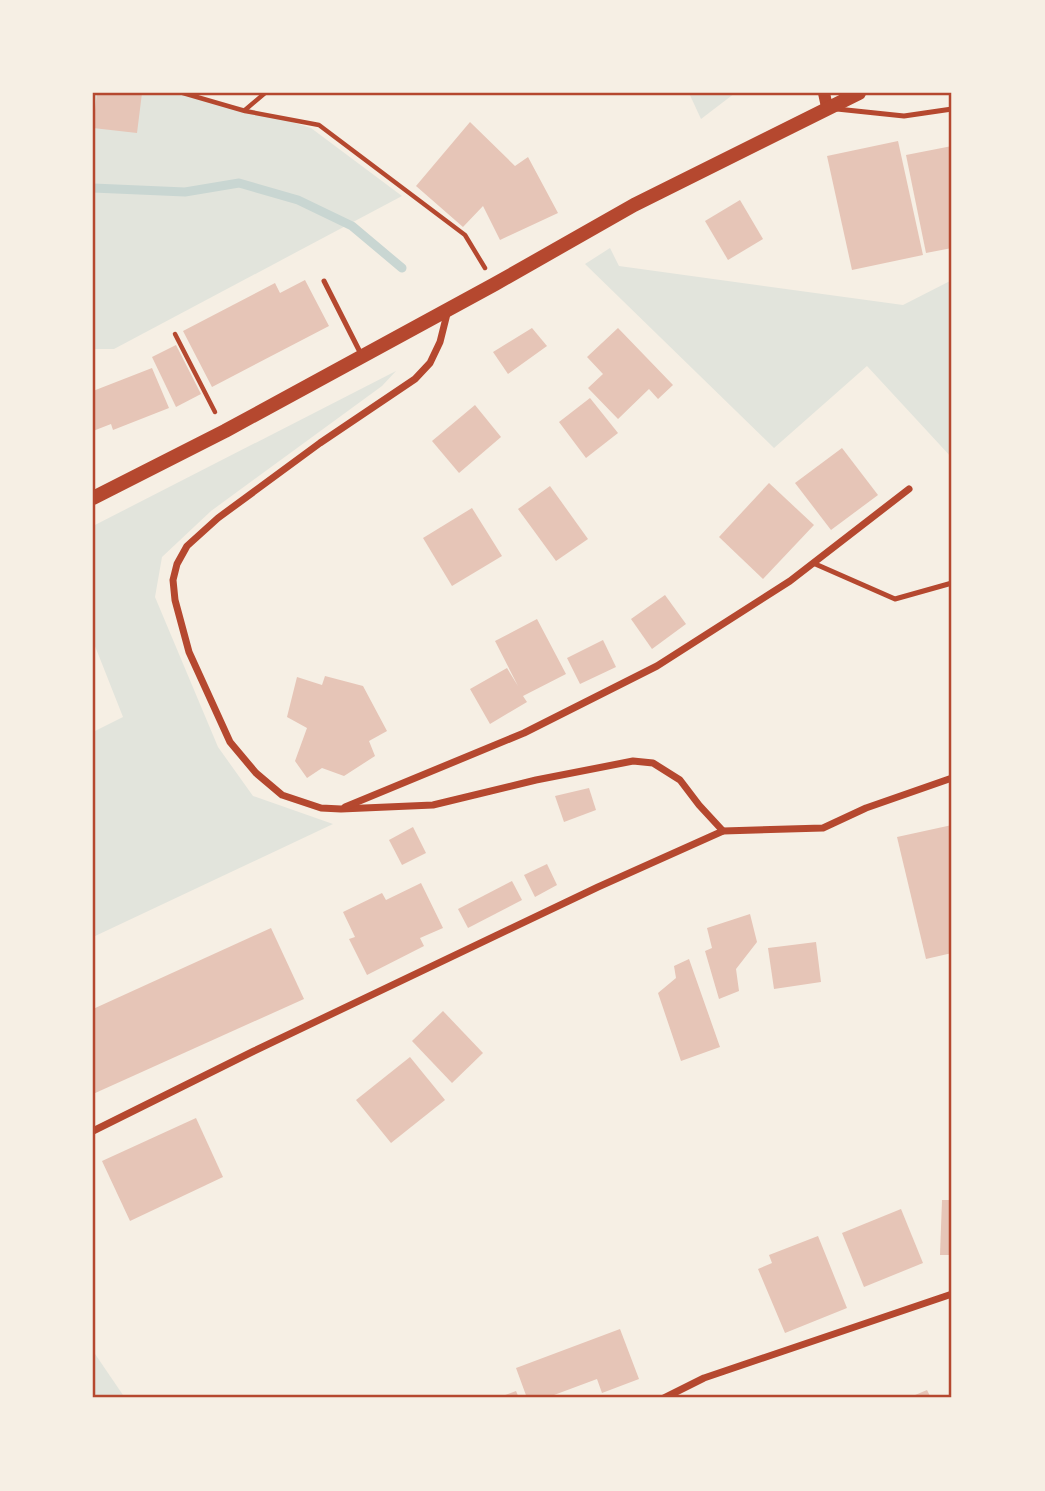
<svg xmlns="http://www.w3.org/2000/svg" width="1045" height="1491" viewBox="0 0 1045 1491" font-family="'PT Sans Narrow',sans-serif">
<rect width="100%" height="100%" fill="#f6efe4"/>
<!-- green -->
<g fill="#e2e4dc">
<polygon points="93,93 172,93 251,109 311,128 402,196 114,349 93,349"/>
<polygon points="689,93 735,93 701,119"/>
<polygon points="610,248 619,266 903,305 952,280 952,458 867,366 774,448 585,264"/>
<polygon points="396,371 382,386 211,511 162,557 155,597 218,747 253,796 333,824 93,937 93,732 123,717 93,641 93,526"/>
<polygon points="93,1351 125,1398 93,1398"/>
</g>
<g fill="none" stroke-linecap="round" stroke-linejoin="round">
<!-- stream -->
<polyline stroke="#c9d6d2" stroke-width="9" points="93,188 185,192 239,183 298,200 352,226 402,268"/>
</g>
<!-- building -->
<g fill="#e6c5b7">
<polygon points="97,93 142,93 137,133 93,128"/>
<polygon points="470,122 515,166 528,157 558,213 500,240 483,206 463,227 416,186"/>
<polygon points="898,141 923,255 852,270 827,156"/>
<polygon points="952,146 952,248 926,253 906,155"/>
<polygon points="740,200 763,239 728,260 705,221"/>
<polygon points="305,280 329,326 212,387 183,331 275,283 280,293"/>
<polygon points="532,328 547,346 508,374 493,352"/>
<polygon points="618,328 673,385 658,399 649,389 618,419 588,388 603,374 587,357"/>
<polygon points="176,345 201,394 176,407 152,357"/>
<polygon points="152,368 169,408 113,430 111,424 93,431 93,391"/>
<polygon points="590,398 618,433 586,458 559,422"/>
<polygon points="475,405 501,437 459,473 432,441"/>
<polygon points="842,448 878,495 831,530 795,483"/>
<polygon points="769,483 814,525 763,579 719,537"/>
<polygon points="550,486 588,539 556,561 518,509"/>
<polygon points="472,508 502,556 452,586 423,538"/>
<polygon points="665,595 686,624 652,649 631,619"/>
<polygon points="537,619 566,674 523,696 527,702 490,724 470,689 507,668 518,686 495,641"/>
<polygon points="603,640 616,667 580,684 567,658"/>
<polygon points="325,676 363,686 387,731 369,741 375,756 344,776 322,768 307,778 295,761 307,728 287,717 297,677 322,685"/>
<polygon points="589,788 596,810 564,822 555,796"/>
<polygon points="952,825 952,953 926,959 897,837"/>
<polygon points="413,827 426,853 402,865 389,840"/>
<polygon points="547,864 557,885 535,897 524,875"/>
<polygon points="512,881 522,900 468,928 458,909"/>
<polygon points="421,883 443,928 420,938 424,946 367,975 349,939 355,937 343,912 382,893 386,900"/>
<polygon points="750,914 757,942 736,969 739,991 719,999 705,951 712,948 707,928"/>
<polygon points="271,928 304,999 93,1094 93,1009"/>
<polygon points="816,942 821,982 774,989 768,948"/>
<polygon points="689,959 720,1047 681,1061 658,993 676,978 674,966"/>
<polygon points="443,1011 483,1053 452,1083 412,1041"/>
<polygon points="410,1057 445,1100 391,1143 356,1100"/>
<polygon points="196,1118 223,1177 130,1221 102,1161"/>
<polygon points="942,1200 952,1200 952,1255 940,1255"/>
<polygon points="901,1209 923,1263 864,1287 842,1233"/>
<polygon points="818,1236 847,1308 785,1333 758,1269 772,1263 769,1255"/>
<polygon points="620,1329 639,1379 602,1393 597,1379 546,1398 527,1398 516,1368"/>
<polygon points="927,1390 931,1398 908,1398"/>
<polygon points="516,1391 519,1398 497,1398"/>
</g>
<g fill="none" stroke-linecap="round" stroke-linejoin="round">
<!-- path -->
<g stroke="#b5482f" stroke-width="4.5">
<polyline points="183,93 245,111 319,125 465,235 485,268"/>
<polyline points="245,110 265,93"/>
<polyline points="175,334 215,412"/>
</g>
<!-- service -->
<g stroke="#b5482f" stroke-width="5">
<polyline points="837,109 904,116 952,109"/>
<polyline points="324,281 362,356"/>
<polyline points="813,563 895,599 952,583"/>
</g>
<!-- minor -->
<g stroke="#b5482f" stroke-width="7">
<polyline points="448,310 440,342 430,363 415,379 320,443 218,518 187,546 177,564 173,580 175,600 189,652 230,742 256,773 282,795 321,808 341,809 433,805 536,780 633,761 653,763 680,780 699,805 723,831"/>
<polyline points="345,807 524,733 657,666 790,581 909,489"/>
<polyline points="93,1131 254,1051 598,887 723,831 823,828 866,808 952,778"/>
<polyline points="664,1398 704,1378 952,1294"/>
</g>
<!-- tertiary -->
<polyline stroke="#b5482f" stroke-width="12" points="824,93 827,107"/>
<!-- secondary -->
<polyline stroke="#b5482f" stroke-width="14" points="93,498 225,431 495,284 634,205 859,93"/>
</g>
<!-- border -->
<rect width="1045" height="1491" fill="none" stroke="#f6efe4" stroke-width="189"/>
<rect x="94" y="94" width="856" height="1302" fill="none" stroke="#b5482f" stroke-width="2.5"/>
</svg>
